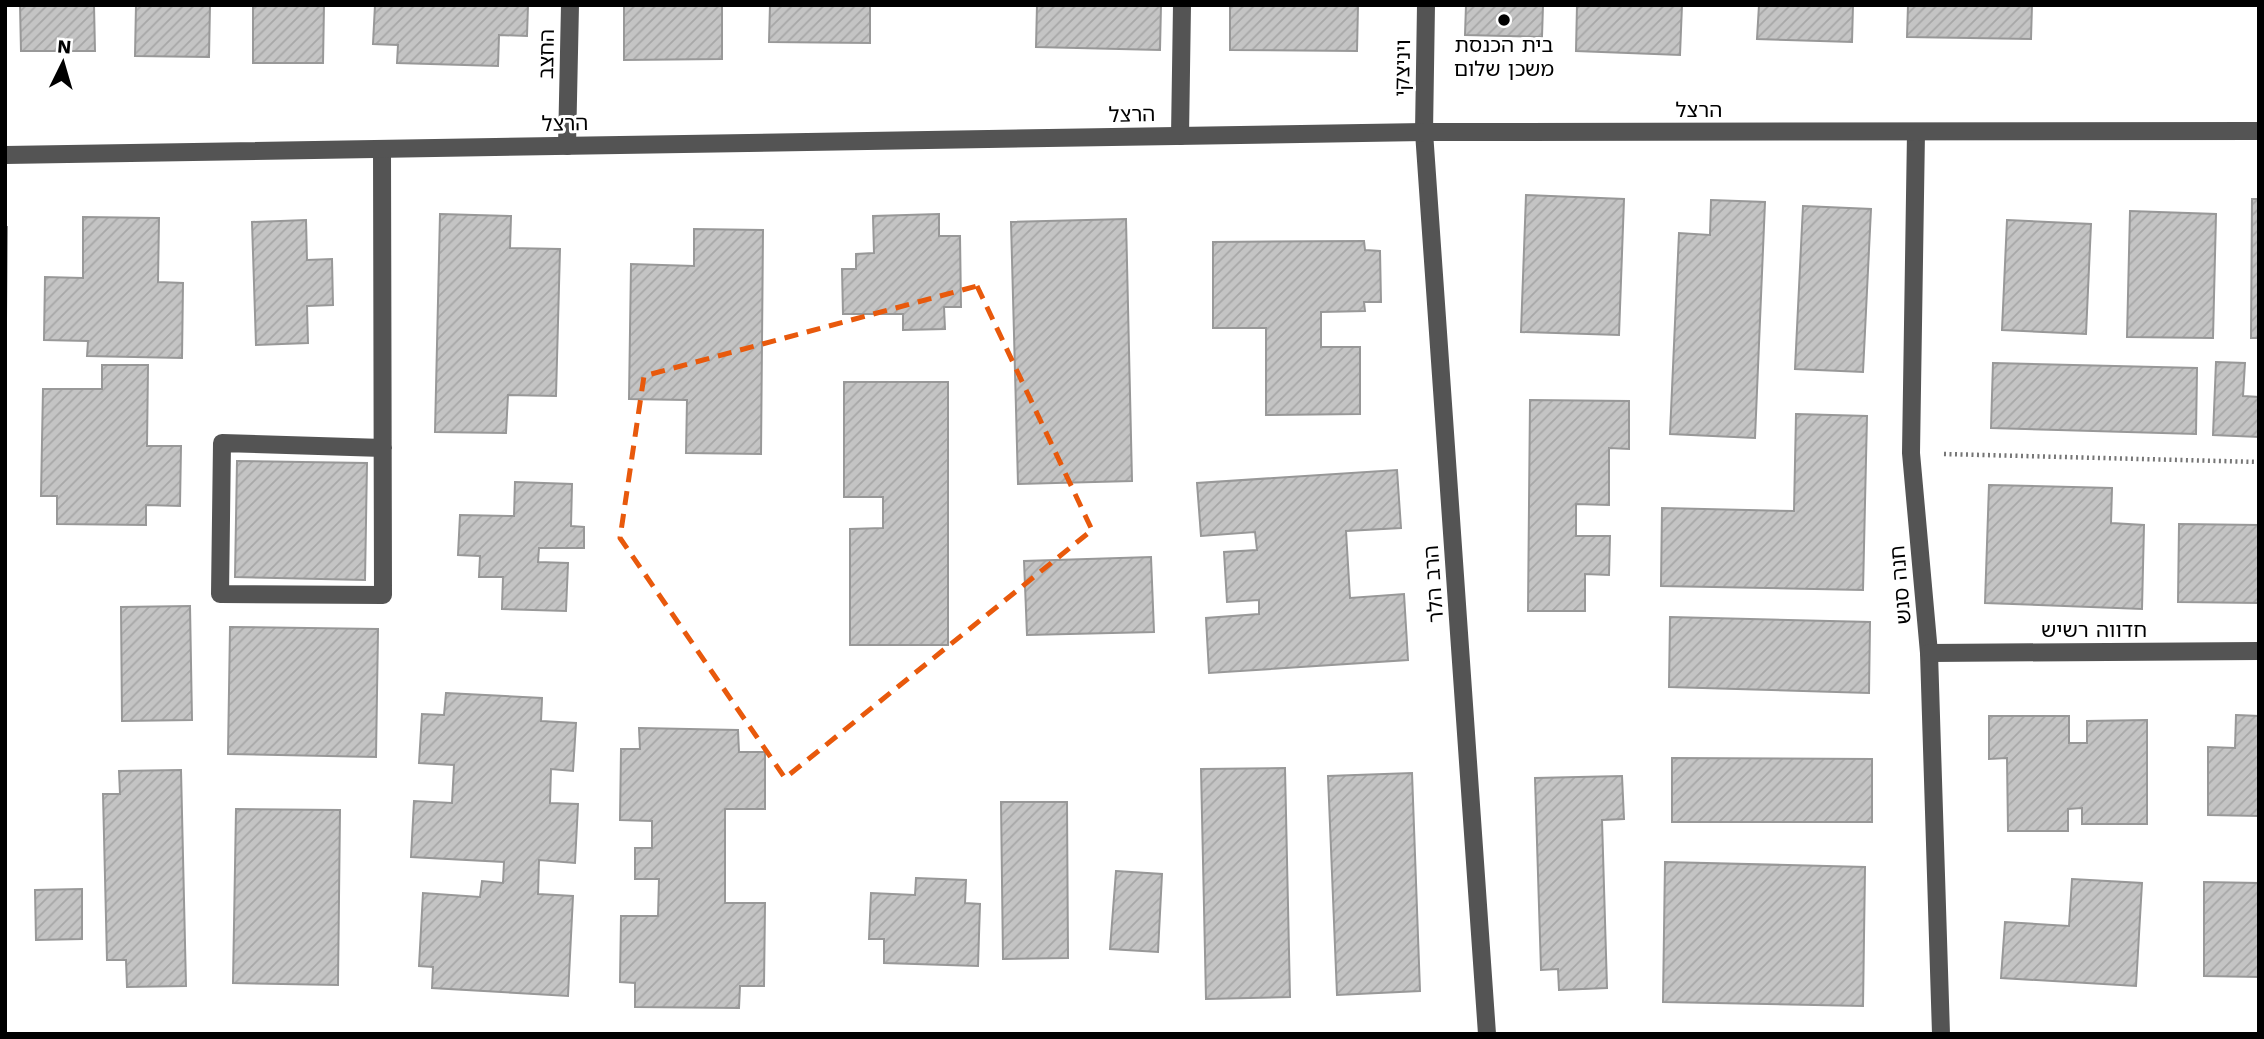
<svg xmlns="http://www.w3.org/2000/svg" width="2264" height="1039" viewBox="0 0 2264 1039" font-family="'Work Sans','Noto Sans Hebrew',sans-serif">
<defs>
<pattern id="building-hatch" width="6" height="6" patternUnits="userSpaceOnUse" patternTransform="scale(1.75)"><rect width="6" height="6" fill="#c4c4c4"/><path d="M-1 1l2-2M0 6l6-6M5 7l2-2" fill="none" stroke="#a7a7a7"/></pattern>
</defs>
<rect width="100%" height="100%" fill="#fff"/>
<!-- building -->
<g fill="url(#building-hatch)" stroke="#989898" stroke-width="2">
<polygon points="20,5 94,5 95,51 21,51"/>
<polygon points="136,5 210,5 209,57 135,56"/>
<polygon points="253,5 324,5 323,63 253,63"/>
<polygon points="375,5 528,5 527,36 499,35 498,66 397,63 398,45 373,44"/>
<polygon points="624,5 722,5 722,59 624,60"/>
<polygon points="770,5 870,5 870,43 769,42"/>
<polygon points="1037,5 1161,5 1160,50 1036,47"/>
<polygon points="1230,5 1358,5 1357,51 1230,50"/>
<polygon points="1466,5 1543,5 1542,37 1465,35"/>
<polygon points="1577,5 1682,5 1680,55 1576,51"/>
<polygon points="1759,5 1853,5 1852,42 1757,39"/>
<polygon points="1908,5 2032,5 2031,39 1907,37"/>
<polygon points="1526,195 1624,199 1619,335 1521,332"/>
<polygon points="2252,199 2259,199 2259,338 2251,338"/>
<polygon points="1711,200 1765,202 1755,438 1670,434 1679,233 1710,235"/>
<polygon points="1803,206 1871,209 1863,372 1795,369"/>
<polygon points="2130,211 2216,214 2213,338 2127,337"/>
<polygon points="440,214 511,216 510,248 560,249 556,396 508,395 506,433 435,432"/>
<polygon points="939,214 939,236 960,236 961,307 944,307 945,329 903,330 903,314 843,314 842,269 856,269 856,254 874,253 873,216"/>
<polygon points="83,217 159,218 158,282 183,283 182,358 87,356 88,341 44,340 45,277 83,278"/>
<polygon points="1126,219 1132,481 1018,484 1011,222"/>
<polygon points="306,220 307,260 332,259 333,305 307,306 308,343 256,345 252,222"/>
<polygon points="2007,220 2091,224 2086,334 2002,330"/>
<polygon points="5,227 7,227 6,320 5,320"/>
<polygon points="694,229 763,230 761,454 686,453 687,400 629,399 631,264 694,266"/>
<polygon points="1364,241 1365,250 1380,251 1381,302 1364,302 1365,311 1321,312 1321,347 1360,347 1360,414 1266,415 1266,328 1213,328 1213,242"/>
<polygon points="2216,362 2245,363 2243,396 2259,397 2259,437 2213,435"/>
<polygon points="1993,363 2197,368 2196,434 1991,428"/>
<polygon points="102,365 148,365 147,446 181,446 180,506 146,505 146,525 57,524 57,496 41,496 43,389 102,389"/>
<polygon points="844,382 948,382 948,645 850,645 850,529 883,528 883,497 844,497"/>
<polygon points="1530,400 1629,401 1629,449 1609,448 1609,505 1576,504 1576,536 1610,536 1609,575 1585,574 1585,611 1528,611"/>
<polygon points="1796,414 1867,416 1863,590 1661,586 1662,508 1794,511"/>
<polygon points="237,461 367,463 365,580 235,577"/>
<polygon points="1397,470 1401,528 1346,531 1350,598 1404,594 1408,660 1209,673 1206,618 1259,614 1259,600 1227,602 1224,552 1257,550 1255,532 1201,536 1197,483"/>
<polygon points="515,482 572,484 571,526 584,527 584,548 539,548 538,562 568,563 566,611 502,609 503,577 479,577 480,556 458,555 460,515 514,516"/>
<polygon points="1989,485 2112,488 2111,523 2144,525 2142,609 1985,603"/>
<polygon points="2179,524 2259,525 2259,603 2178,602"/>
<polygon points="1151,557 1154,632 1027,635 1024,561"/>
<polygon points="190,606 192,720 122,721 121,607"/>
<polygon points="1670,617 1870,622 1869,693 1669,687"/>
<polygon points="230,627 378,629 376,757 228,754"/>
<polygon points="446,693 542,698 541,721 576,723 573,771 551,769 550,803 578,804 575,863 539,860 538,894 573,896 568,996 432,988 433,967 419,966 423,893 480,897 482,881 503,883 504,862 411,857 414,801 452,803 454,765 419,763 422,714 444,715"/>
<polygon points="2236,715 2259,716 2259,816 2208,815 2208,747 2235,748"/>
<polygon points="1989,716 2069,716 2069,743 2087,743 2087,721 2147,720 2147,824 2082,824 2082,808 2068,809 2068,831 2008,831 2007,758 1989,759"/>
<polygon points="639,728 738,730 739,752 765,752 765,809 725,809 725,903 765,903 764,986 740,986 739,1008 635,1007 635,983 620,982 621,916 658,916 659,879 635,879 635,848 652,848 652,821 620,820 621,749 640,749"/>
<polygon points="1672,758 1872,759 1872,822 1672,822"/>
<polygon points="1285,768 1290,997 1206,999 1201,769"/>
<polygon points="181,770 186,986 127,987 126,960 107,960 103,794 120,794 119,771"/>
<polygon points="1412,773 1420,991 1337,995 1328,776"/>
<polygon points="1622,776 1624,819 1602,820 1607,988 1559,990 1558,969 1541,970 1535,778"/>
<polygon points="1001,802 1067,802 1068,958 1003,959"/>
<polygon points="236,809 340,810 338,985 233,983"/>
<polygon points="1665,862 1865,867 1863,1006 1663,1002"/>
<polygon points="1116,871 1162,874 1158,952 1110,949"/>
<polygon points="916,878 966,880 965,903 980,904 978,966 884,963 884,939 869,939 871,893 915,895"/>
<polygon points="2072,879 2142,883 2136,986 2001,978 2005,922 2069,926"/>
<polygon points="2204,882 2259,883 2259,977 2204,976"/>
<polygon points="82,889 82,939 36,940 35,890"/>
</g>
<g fill="none" stroke-linecap="round" stroke-linejoin="round">
<!-- path -->
<polyline stroke="#767676" stroke-width="4.5" stroke-dasharray="2 3.5" stroke-linecap="butt" points="1944,454 2259,462"/>
<!-- minor -->
<g stroke="#545454" stroke-width="18">
<polyline points="1426,5 1424,132 1487,1034"/>
<polyline points="1916,132 1911,453 1929,653 1941,1034"/>
<polyline points="1180,136 1182,5"/>
<polyline points="567,146 570,5"/>
<polyline points="382,149 383,595 220,594 222,443 383,448"/>
<polyline points="5,155 1424,132 2259,131"/>
<polyline points="1929,653 2259,651"/>
</g>
</g>
<!-- marked area -->
<path fill="none" stroke="#e8590c" stroke-width="5" stroke-dasharray="14 9" stroke-linejoin="round" d="M977 286 1092 530 785 778 620 538 644 376Z"/>
<!-- markers -->
<circle fill="#000" stroke="#fff" stroke-width="2.5" cx="1504" cy="20" r="7"/>
<g text-anchor="middle" dominant-baseline="central" stroke-width="6" stroke-linejoin="round" paint-order="stroke">
<!-- poi labels -->
<g font-size="21" fill="#000" stroke="#fff">
<text x="1504" y="44">בית הכנסת<tspan x="1504" dy="24">משכן שלום</tspan></text>
</g>
<!-- street labels -->
<g font-size="21" fill="#000" stroke="#fff">
<text transform="translate(546 54) rotate(-89)">החצב</text>
<text transform="translate(1402 68) rotate(-89)">ויניצקי</text>
<text x="1699" y="109">הרצל</text>
<text transform="translate(1132 114) rotate(-1)">הרצל</text>
<text transform="translate(565 123) rotate(-1)">הרצל</text>
<text transform="translate(1433 584) rotate(-94)">הרב הלר</text>
<text transform="translate(1900 585) rotate(-95)">חנה סנש</text>
<text x="2094" y="629">חדווה רשיש</text>
</g>
</g>
<!-- border -->
<rect width="2264" height="1039" fill="none" stroke="#000000" stroke-width="14"/>
<!-- north arrow -->
<g transform="translate(63 63) rotate(5)" stroke="#ffffff" stroke-width="5" paint-order="stroke">
<path d="M0-5L12 26L0 18L-12 26Z" fill="#000000"/>
<text y="-10" font-size="19" font-weight="bold" text-anchor="middle" fill="#000000">N</text>
</g>
</svg>
